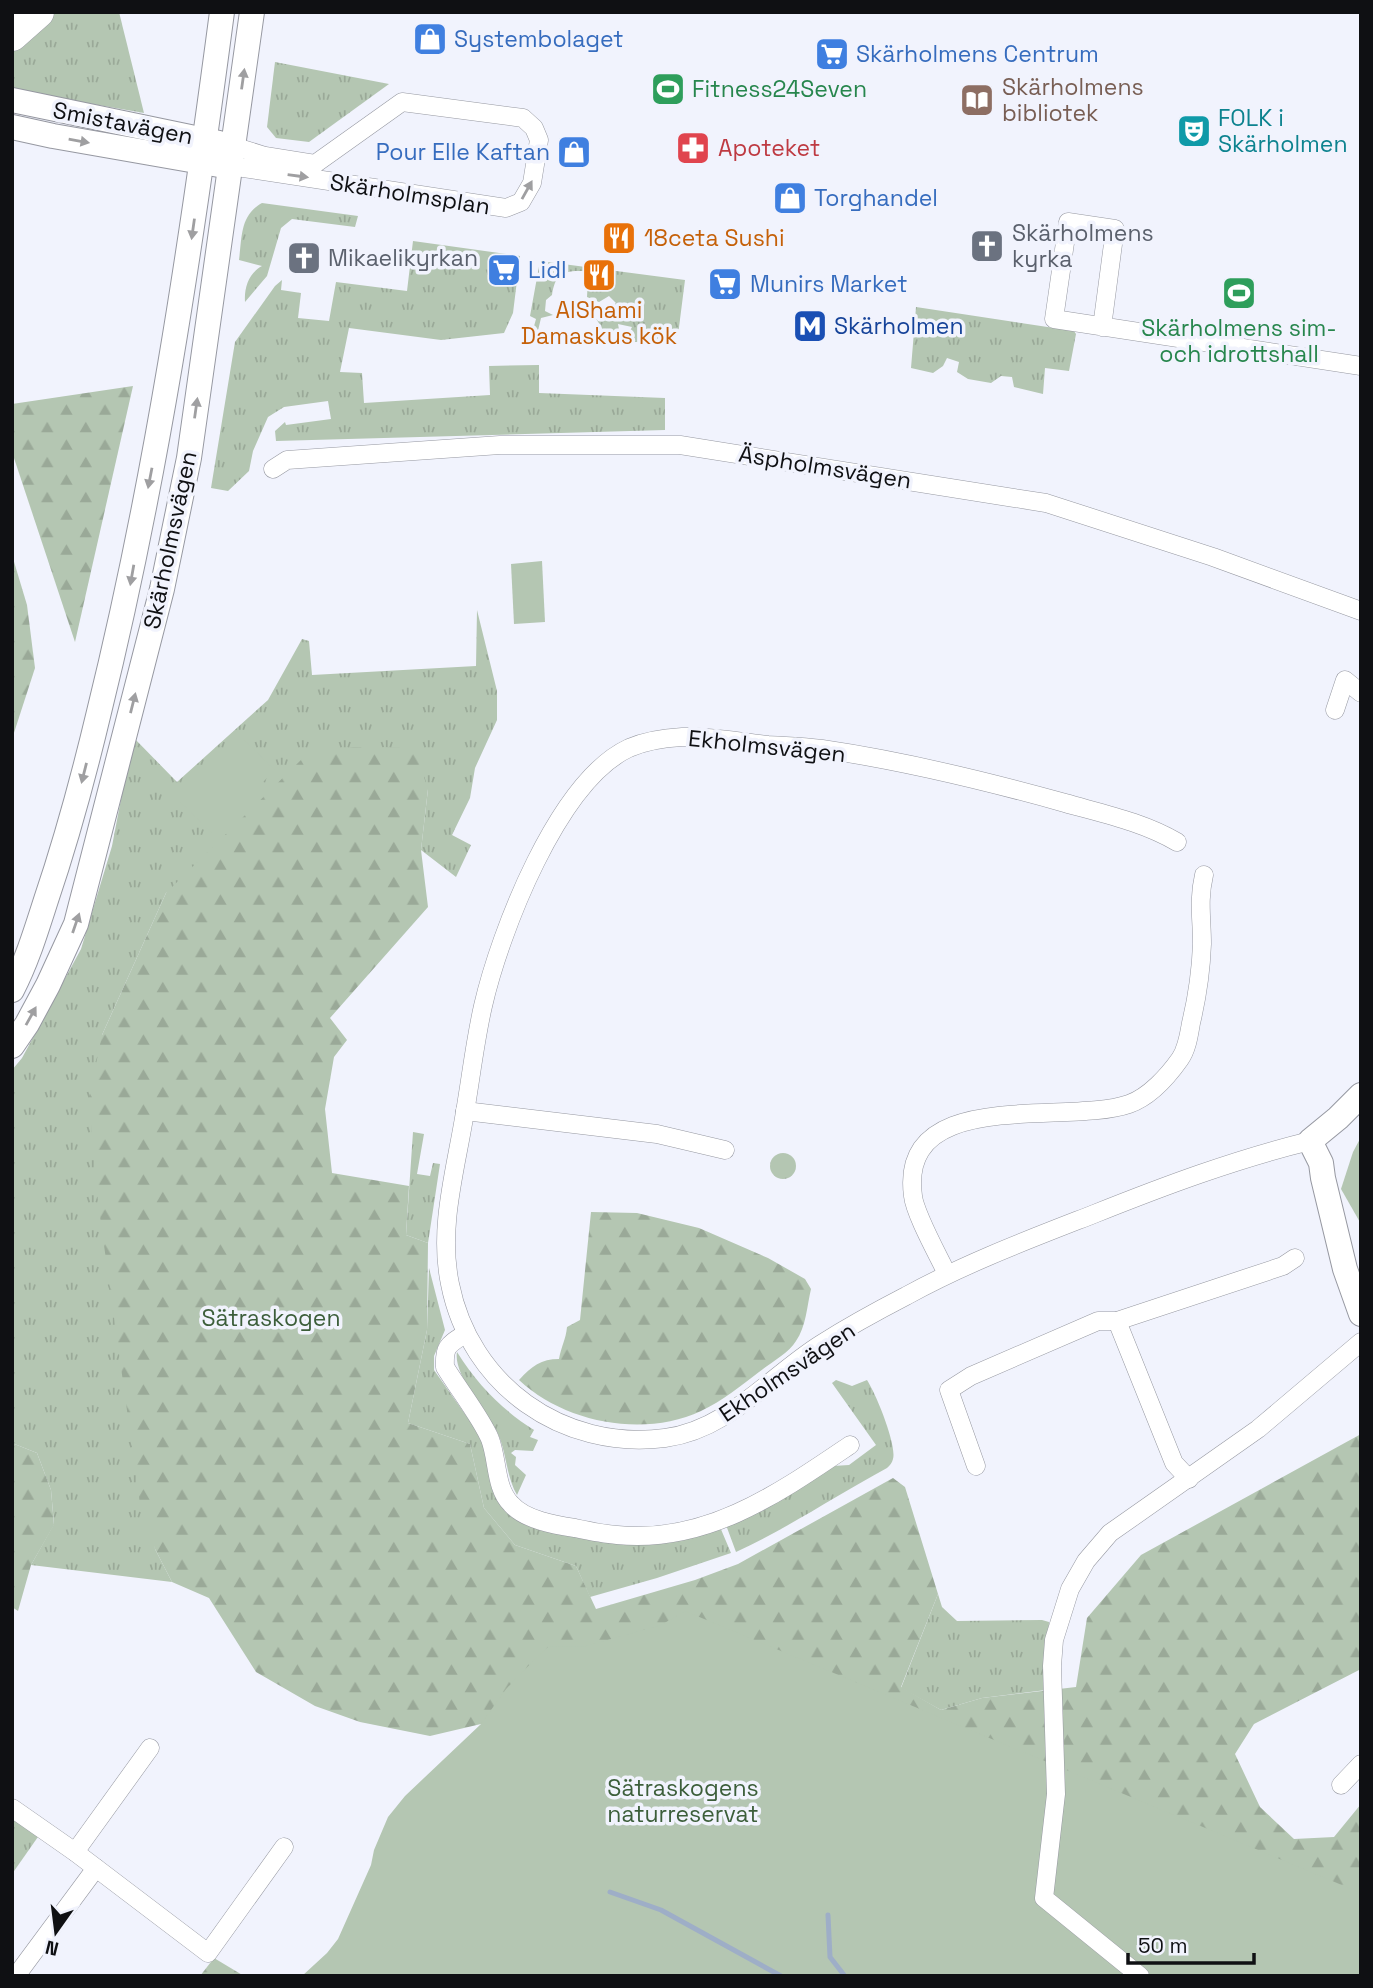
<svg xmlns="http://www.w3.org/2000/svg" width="1373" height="1988" viewBox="0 0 1373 1988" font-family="'Space Grotesk',sans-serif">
<defs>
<pattern id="grass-tufts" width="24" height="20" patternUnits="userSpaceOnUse" patternTransform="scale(1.75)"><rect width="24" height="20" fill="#b4c6b2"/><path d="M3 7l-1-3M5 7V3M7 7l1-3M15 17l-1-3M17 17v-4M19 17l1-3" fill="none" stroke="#9aa998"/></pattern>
<pattern id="forest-firs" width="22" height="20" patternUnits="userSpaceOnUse" patternTransform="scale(1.75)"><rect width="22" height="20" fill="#b4c6b2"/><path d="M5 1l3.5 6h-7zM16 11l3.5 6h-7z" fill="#9aa998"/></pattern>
</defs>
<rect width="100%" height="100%" fill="#f1f3fd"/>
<!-- grass -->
<g fill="url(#grass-tufts)">
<polygon points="52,12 119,12 144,113 12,90 12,46"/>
<polygon points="275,62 389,84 309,142 276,138 267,127"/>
<path d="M262 203 358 216 355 227 292 219 281 228 267 276 245 302C244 287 249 273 262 266L239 260C242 237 240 215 262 203Z"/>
<polygon points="413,241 520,256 513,313 504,333 441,340 349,328 340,372 362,373 364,403 490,395 489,366 539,365 539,393 665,398 665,430 276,441 275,431 285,422 286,425 331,419 328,401 284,407 268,417 253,451 249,471 228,491 211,488 235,342 275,286 282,280 281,290 301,293 298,318 329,321 336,282 407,291"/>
<path d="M540 261 685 280 678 335 668 342H630L628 335 632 327 618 324 620 335 616 340 607 337 597 320 582 319 580 316 588 310 603 313 616 303 609 296 599 302 587 297 588 279 583 271C562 270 555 275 552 295L546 300 545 311 553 315 541 318 536 339 531 337 536 319 530 316Z"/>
<polygon points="916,307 1074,331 1076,334 1069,371 1045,368 1043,394 1014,387 1012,377 1001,376 991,383 968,379 957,372 959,362 947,358 943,366 933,373 911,368"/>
<polygon points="477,610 497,691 497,720 475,768 470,798 452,835 471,845 456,877 421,850 428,789 166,893 102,1035 155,1549 172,1582 31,1565 54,1524 51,1490 37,1453 12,1443 12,1070 22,1058 81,949 112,846 133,737 177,782 268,700 302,639 309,641 312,675 476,666"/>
<polygon points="413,1132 424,1134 417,1174 430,1176 433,1163 440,1164 428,1243 406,1235"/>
<circle cx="783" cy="1166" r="13"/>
<polygon points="429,1268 445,1330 434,1356 434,1370 484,1441 497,1499 512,1517 529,1525 575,1536 720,1527 731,1553 657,1578 590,1597 576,1566 515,1545 484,1508 470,1444 408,1423 427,1330"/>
<path d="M457 1352C478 1385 501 1409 534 1430L530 1437 538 1440 533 1451 515 1450 511 1453 516 1457 515 1465 526 1475 517 1495C505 1474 507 1449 495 1428 484 1410 453 1373 457 1352Z"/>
<path d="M836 1380 852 1386 867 1380C876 1394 897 1445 893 1459 892 1463 890 1465 887 1468 835 1496 790 1527 736 1552L726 1525 764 1510 833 1466 849 1465 876 1445 832 1383Z"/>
<polygon points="938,1594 942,1607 957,1621 1042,1620 1049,1622 1046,1690 982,1698 941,1710 901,1688"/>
<polygon points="12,1818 40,1834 12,1874"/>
</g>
<!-- forest -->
<g fill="url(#forest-firs)">
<polygon points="133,386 75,642 12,452 12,404"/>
<polygon points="12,555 27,605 35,668 12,739"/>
<polygon points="353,747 414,748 428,789 421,850 428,907 330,1018 347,1040 334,1057 325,1109 332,1173 409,1186 406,1235 428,1243 427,1330 408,1423 470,1444 484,1508 515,1545 576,1566 596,1609 695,1580 738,1564 893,1478 905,1487 938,1594 901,1687 941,1710 982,1698 1076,1687 1087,1618 1141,1555 1361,1434 1361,1669 1254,1724 1235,1754 1260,1807 1294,1839 1334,1837 1361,1804 1361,1976 481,1724 430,1736 360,1722 315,1706 256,1672 209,1598 172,1582 155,1549 140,1504 98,1202 89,1098 102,1035 166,893 303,758"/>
<path d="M591 1212 637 1213 699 1228 768 1258 805 1279 811 1289C807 1306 806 1327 796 1341 789 1353 770 1363 759 1372 741 1386 722 1401 701 1411 644 1438 565 1423 519 1380 532 1366 541 1359 559 1359 561 1347 566 1339 567 1327L580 1320Z"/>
<polygon points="12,1443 37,1453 51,1490 54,1525 31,1565 18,1611 12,1607"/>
<polygon points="214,1958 244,1976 200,1976"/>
</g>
<!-- green -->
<g fill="#b4c6b2">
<polygon points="542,561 545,622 514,624 511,564"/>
<polygon points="243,739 275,770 212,833 180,802"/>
<polygon points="1361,1137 1361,1224 1341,1189 1353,1152"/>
<polygon points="685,1611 1361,1893 1361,1976 302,1976 327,1953 338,1939 371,1865 374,1850 388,1817 405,1796 481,1724 506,1689 535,1659 548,1647 586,1646 661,1625"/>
</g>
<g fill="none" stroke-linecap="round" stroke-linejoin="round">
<!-- stream -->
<g stroke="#9eaec7" stroke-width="5">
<polyline points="610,1892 661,1910 781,1976"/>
<polyline points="828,1915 830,1957 844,1975"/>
</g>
<!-- street casing -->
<g stroke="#9698a1" stroke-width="19">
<g id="street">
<polyline points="230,166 506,208 521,202 532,183 539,140 534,128 523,118 402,102 315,164 265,156 233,146"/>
<polyline points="1102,327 1115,229 1068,222 1054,319 1361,366"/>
<polyline points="273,469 287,460 500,445 680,445 1046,503 1213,557 1361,611"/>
<polyline points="1335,710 1345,680 1361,693"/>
<path d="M1177 842C1143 822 1104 814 1065 803 986 781 904 761 822 749 804 746 786 746 768 745 740 742 710 736 682 737 664 738 645 741 629 748 558 781 500 932 483 1006 475 1041 471 1077 465 1112 456 1169 438 1227 450 1284 470 1385 562 1451 665 1438 728 1430 770 1376 821 1344 848 1327 877 1311 906 1296 966 1263 1030 1239 1094 1214 1164 1186 1236 1159 1310 1141"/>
<polyline points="465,1111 657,1134 725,1150"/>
<path d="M947 1274C938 1255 915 1214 913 1196 898 1085 1067 1126 1129 1104 1149 1097 1168 1076 1180 1059 1187 1049 1189 1035 1191 1023 1197 998 1201 970 1202 944 1202 918 1198 901 1204 875"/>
<polyline points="1117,1321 1174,1463 1189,1479"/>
<path d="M465 1334C448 1345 444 1346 445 1367 457 1387 482 1419 490 1439 498 1460 495 1488 511 1504 525 1520 555 1525 575 1528 589 1531 603 1534 617 1535 707 1544 779 1493 850 1445"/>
<polyline points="976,1466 949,1390 971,1376 1098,1321 1117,1321 1283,1266 1295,1258"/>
<polyline points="1341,1785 1361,1764"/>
<polyline points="12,1808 75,1852 208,1953 284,1847"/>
<polyline points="75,1852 150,1748"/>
<polyline points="16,1976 96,1868"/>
<polyline points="1140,1976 1044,1898 1056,1794 1052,1666 1054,1640 1070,1589 1086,1561 1110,1533 1258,1429 1361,1342"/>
</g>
</g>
<!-- secondary casing -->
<g stroke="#9698a1" stroke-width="26">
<g id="secondary">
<polyline points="12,100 219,143"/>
<polyline points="12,127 53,136 219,165"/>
<path d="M12 990C27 961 36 931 46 900 67 838 84 775 99 712 156 481 191 247 222 12"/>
<polyline points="12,1046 27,1024 48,985 76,924 162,589 189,458 252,12"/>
<polyline points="1361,1095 1338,1118 1310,1141 1321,1163 1323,1178 1345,1269 1361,1314"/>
</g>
</g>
<!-- highway casing -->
<g stroke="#9698a1" stroke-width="33">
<polyline id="highway" points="12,35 38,12"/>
</g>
<!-- street -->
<use href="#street" stroke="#fff" stroke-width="18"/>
<!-- secondary -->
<use href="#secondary" stroke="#fff" stroke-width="24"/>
<!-- highway -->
<use href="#highway" stroke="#fff" stroke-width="32"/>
</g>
<!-- one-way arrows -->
<defs><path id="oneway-solid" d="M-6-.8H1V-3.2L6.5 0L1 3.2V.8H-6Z" transform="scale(1.75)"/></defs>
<g fill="#9f9fa1">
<use href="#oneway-solid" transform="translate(243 79) rotate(-82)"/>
<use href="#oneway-solid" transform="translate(79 141) rotate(10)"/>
<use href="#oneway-solid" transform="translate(298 176) rotate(8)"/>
<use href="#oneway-solid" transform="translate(527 190) rotate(-61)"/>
<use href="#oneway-solid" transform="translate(193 229) rotate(98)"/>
<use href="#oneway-solid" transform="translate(196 408) rotate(-82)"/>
<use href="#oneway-solid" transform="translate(150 478) rotate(101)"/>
<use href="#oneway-solid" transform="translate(132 575) rotate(100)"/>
<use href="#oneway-solid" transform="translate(133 703) rotate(-76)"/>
<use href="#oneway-solid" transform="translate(84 773) rotate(104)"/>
<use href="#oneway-solid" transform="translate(76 923) rotate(-71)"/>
<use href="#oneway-solid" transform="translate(31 1016) rotate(-61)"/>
</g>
<!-- icons -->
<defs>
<g id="shop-square" transform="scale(1.75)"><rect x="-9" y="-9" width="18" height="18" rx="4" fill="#3f7fe0" stroke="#f1f3fd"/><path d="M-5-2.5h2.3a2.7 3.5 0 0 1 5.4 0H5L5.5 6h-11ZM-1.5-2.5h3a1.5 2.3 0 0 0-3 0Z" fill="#fff"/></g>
<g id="supermarket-square" transform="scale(1.75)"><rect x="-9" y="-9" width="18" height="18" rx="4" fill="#3f7fe0" stroke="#f1f3fd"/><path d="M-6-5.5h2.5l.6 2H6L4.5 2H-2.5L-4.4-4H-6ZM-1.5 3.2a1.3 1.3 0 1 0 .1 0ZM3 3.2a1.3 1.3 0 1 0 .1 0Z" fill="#fff"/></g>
<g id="stadium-square" transform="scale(1.75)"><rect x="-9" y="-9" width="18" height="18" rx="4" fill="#2e9e5b" stroke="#f1f3fd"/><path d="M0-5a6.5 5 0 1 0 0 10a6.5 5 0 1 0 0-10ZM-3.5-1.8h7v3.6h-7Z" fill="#fff"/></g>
<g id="library-square" transform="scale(1.75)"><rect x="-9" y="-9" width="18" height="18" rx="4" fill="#8d6e63" stroke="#f1f3fd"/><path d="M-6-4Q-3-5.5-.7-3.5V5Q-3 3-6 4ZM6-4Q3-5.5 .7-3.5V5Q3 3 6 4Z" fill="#fff"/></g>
<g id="theatre-square" transform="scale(1.75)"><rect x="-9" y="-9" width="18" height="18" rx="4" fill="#0f9aa8" stroke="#f1f3fd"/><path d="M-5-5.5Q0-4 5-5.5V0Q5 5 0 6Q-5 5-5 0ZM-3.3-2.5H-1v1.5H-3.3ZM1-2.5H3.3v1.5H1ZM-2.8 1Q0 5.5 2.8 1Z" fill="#fff"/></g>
<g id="pharmacy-square" transform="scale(1.75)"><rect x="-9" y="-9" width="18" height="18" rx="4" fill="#e0444e" stroke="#f1f3fd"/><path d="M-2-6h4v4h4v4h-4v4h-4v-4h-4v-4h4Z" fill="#fff"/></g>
<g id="restaurant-square" transform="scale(1.75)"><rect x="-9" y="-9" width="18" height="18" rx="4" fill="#e8710a" stroke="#f1f3fd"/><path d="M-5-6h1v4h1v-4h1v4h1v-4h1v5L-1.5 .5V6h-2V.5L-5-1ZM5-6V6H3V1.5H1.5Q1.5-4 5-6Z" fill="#fff"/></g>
<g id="church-square" transform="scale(1.75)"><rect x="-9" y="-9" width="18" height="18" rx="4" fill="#6b7280" stroke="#f1f3fd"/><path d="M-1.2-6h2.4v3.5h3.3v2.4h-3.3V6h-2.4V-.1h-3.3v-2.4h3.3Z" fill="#fff"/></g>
<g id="metro-square" transform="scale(1.75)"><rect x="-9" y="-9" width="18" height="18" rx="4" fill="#1a4fb4" stroke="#f1f3fd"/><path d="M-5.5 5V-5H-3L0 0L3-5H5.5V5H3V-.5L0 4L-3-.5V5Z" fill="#fff"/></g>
</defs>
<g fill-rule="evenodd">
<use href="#shop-square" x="430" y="39"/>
<use href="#supermarket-square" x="832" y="54"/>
<use href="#stadium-square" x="668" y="89"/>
<use href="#library-square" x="977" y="100"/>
<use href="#theatre-square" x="1194" y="131"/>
<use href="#pharmacy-square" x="693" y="148"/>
<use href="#shop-square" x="574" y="152"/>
<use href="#shop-square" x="790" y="198"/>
<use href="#restaurant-square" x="619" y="238"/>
<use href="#church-square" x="987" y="246"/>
<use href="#church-square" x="304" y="258"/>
<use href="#supermarket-square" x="504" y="270"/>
<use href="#restaurant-square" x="599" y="275"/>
<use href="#supermarket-square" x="725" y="284"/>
<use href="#stadium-square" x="1239" y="293"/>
<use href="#metro-square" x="810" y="326"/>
</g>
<g text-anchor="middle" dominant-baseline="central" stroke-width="7" stroke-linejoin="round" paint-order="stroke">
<!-- shop labels -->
<g font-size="23" fill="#366cbe" stroke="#f1f3fd" text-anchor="start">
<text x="454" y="39">Systembolaget</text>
<text x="856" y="54">Skärholmens Centrum</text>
<text x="550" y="152" text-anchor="end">Pour Elle Kaftan</text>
<text x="814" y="198">Torghandel</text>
<text x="528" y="270">Lidl</text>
<text x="750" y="284">Munirs Market</text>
</g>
<!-- education labels -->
<g font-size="23" fill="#785e54" stroke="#f1f3fd" text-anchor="start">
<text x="1002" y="87">Skärholmens<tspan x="1002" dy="26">bibliotek</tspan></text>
</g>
<!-- leisure labels -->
<g font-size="23" fill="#27864d" stroke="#f1f3fd" text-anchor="start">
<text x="692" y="89">Fitness24Seven</text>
<text x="1239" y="328" text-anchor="middle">Skärholmens sim-<tspan x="1239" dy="26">och idrottshall</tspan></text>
</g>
<!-- culture labels -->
<g font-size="23" fill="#0d838f" stroke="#f1f3fd" text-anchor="start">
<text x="1218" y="118">FOLK i<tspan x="1218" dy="26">Skärholmen</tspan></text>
</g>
<!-- street labels -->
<g font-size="23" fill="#0f1013" stroke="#f1f3fd">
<text transform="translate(123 123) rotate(11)">Smistavägen</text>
<text transform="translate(410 194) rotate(9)">Skärholmsplan</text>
<text transform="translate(825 467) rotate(9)">Äspholmsvägen</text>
<text transform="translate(170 540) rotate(-78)">Skärholmsvägen</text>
<text transform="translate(767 746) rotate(6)">Ekholmsvägen</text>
<text transform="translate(787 1372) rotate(-34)">Ekholmsvägen</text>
</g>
<!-- health labels -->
<g font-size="23" fill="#be3a42" stroke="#f1f3fd" text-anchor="start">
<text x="718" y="148">Apoteket</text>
</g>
<!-- worship labels -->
<g font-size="23" fill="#5b616d" stroke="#f1f3fd" text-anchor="start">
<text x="1012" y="233">Skärholmens<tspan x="1012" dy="26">kyrka</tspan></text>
<text x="328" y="258">Mikaelikyrkan</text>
</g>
<!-- food labels -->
<g font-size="23" fill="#c56008" stroke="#f1f3fd" text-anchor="start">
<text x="644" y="238">18ceta Sushi</text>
<text x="599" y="310" text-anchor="middle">AlShami<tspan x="599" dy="26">Damaskus kök</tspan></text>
</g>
<!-- transit labels -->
<g font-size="23" fill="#164399" stroke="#f1f3fd" text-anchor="start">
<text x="834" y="326">Skärholmen</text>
</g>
<!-- park labels -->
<g font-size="23" fill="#3c5e3a" stroke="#f1f3fd">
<text x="271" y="1318">Sätraskogen</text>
<text x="683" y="1788">Sätraskogens<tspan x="683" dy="26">naturreservat</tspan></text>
</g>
</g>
<!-- border -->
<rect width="1373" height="1988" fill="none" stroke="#0f1013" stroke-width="28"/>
<!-- north arrow -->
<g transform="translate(56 1932) rotate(194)" stroke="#f1f3fd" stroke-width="5" paint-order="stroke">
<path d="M0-5L12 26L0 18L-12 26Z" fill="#0f1013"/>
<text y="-10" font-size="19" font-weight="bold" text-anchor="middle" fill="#0f1013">N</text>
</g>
<!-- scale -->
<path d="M1128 1953v10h126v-10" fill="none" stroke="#0f1013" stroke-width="3.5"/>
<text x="1138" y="1953" font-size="21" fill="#0f1013" stroke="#f1f3fd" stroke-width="5" paint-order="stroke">50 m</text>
</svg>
